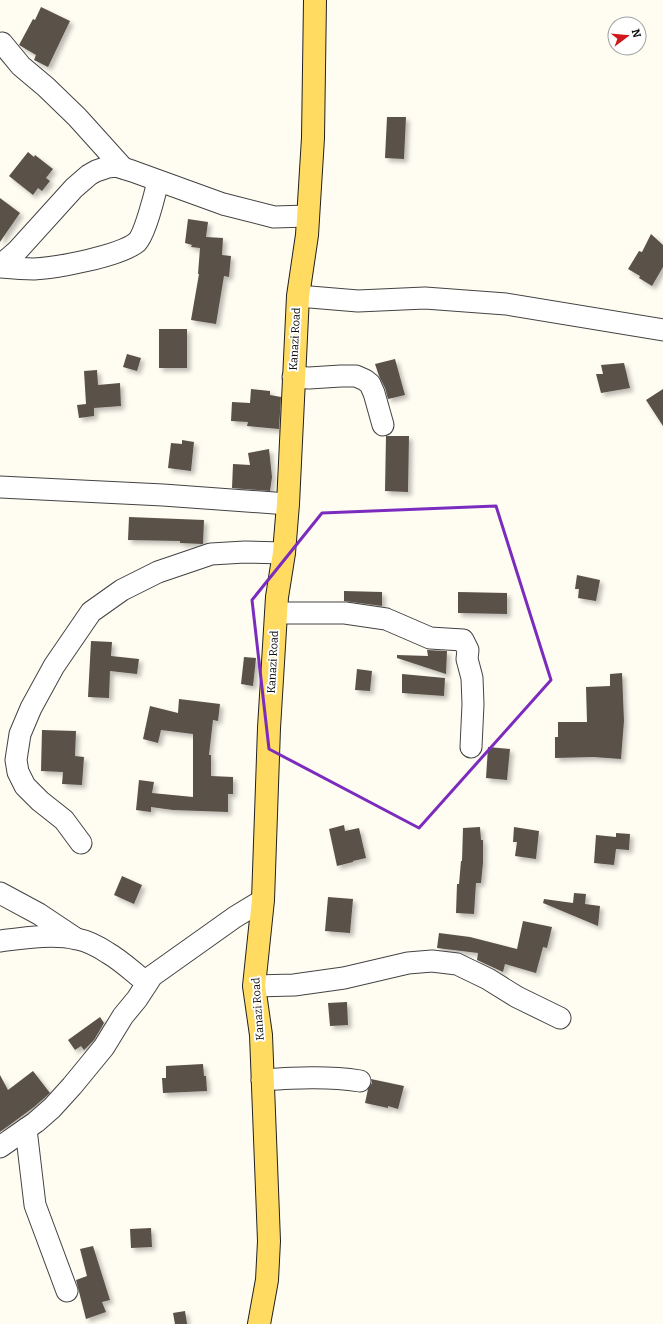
<svg xmlns="http://www.w3.org/2000/svg" width="663" height="1324" viewBox="0 0 663 1324" font-family="Bitter,serif">
<defs>
<filter id="shadow"><feDropShadow dx="3.5" dy="3.5" stdDeviation="2" flood-color="#0004"/></filter>
</defs>
<rect width="100%" height="100%" fill="#fffdf2"/>
<!-- building -->
<g fill="#5a514a" filter="url(#shadow)">
<polygon points="41,7 70,21 48,67 34,60 36,55 19,45 33,19 35,20"/>
<polygon points="387,117 406,117 404,159 385,158"/>
<polygon points="28,152 34,157 35,155 53,169 46,178 50,181 42,191 38,188 33,195 9,176"/>
<polygon points="0,198 20,213 0,242"/>
<polygon points="188,219 208,222 206,237 223,238 222,255 231,256 229,277 224,276 216,324 191,320 199,274 198,274 200,248 191,247 192,245 185,243"/>
<polygon points="651,234 663,245 663,267 652,286 639,278 640,276 628,269 639,251 642,252"/>
<rect x="159" y="329" width="28" height="39"/>
<polygon points="127,354 141,358 137,371 123,367"/>
<polygon points="395,359 405,395 388,399 385,388 379,376 375,364"/>
<polygon points="624,363 630,388 601,393 596,374 603,374 601,365"/>
<polygon points="97,370 98,385 120,383 121,406 94,408 94,416 79,418 77,405 86,404 84,371"/>
<polygon points="251,389 270,391 270,395 281,397 279,429 247,426 248,422 231,421 232,402 250,403"/>
<polygon points="663,389 663,426 646,400"/>
<polygon points="386,436 409,436 408,492 385,491"/>
<polygon points="182,440 194,442 191,471 168,468 171,443 182,444"/>
<polygon points="269,449 272,477 270,491 232,488 233,464 250,465 248,453"/>
<polygon points="129,517 204,520 203,544 180,543 180,541 128,540"/>
<polygon points="577,575 600,580 596,601 578,598 579,589 575,589"/>
<polygon points="344,591 382,592 382,606 344,601"/>
<polygon points="458,592 507,593 507,614 458,613"/>
<polygon points="91,641 112,642 111,656 139,659 137,674 110,671 109,698 88,697"/>
<polygon points="427,650 447,651 446,674 397,658 397,655 428,656"/>
<polygon points="244,657 256,658 253,686 241,684"/>
<polygon points="357,669 372,671 370,691 355,690"/>
<polygon points="622,673 624,721 621,759 593,757 555,758 555,737 558,737 558,722 587,722 586,687 610,686 610,674"/>
<polygon points="402,674 445,678 444,696 402,693"/>
<polygon points="179,699 220,704 218,721 213,720 209,755 211,755 211,776 233,777 233,794 228,794 228,812 173,810 151,807 151,812 136,810 139,780 154,782 152,793 193,797 193,734 161,730 158,743 143,739 150,706 178,713"/>
<polygon points="42,730 76,731 75,756 84,757 82,785 62,784 63,772 41,771"/>
<polygon points="488,747 510,749 507,780 486,778"/>
<polygon points="344,825 345,831 359,828 366,858 353,861 353,862 337,866 329,829"/>
<polygon points="480,827 481,840 483,840 483,863 481,883 476,883 474,914 456,913 457,884 459,884 461,861 462,861 463,828"/>
<polygon points="514,827 539,831 536,859 515,856 517,842 513,842"/>
<polygon points="616,833 630,834 629,850 616,849 614,865 594,863 596,835 616,837"/>
<polygon points="122,876 142,885 134,904 114,895"/>
<polygon points="574,893 586,894 585,904 600,906 598,926 543,903 544,899 573,903"/>
<polygon points="328,897 353,899 350,933 325,931"/>
<polygon points="523,921 552,927 547,948 543,947 536,973 505,964 503,972 477,960 478,953 437,948 439,933 470,937 517,949"/>
<polygon points="347,1002 348,1025 330,1026 328,1003"/>
<polygon points="100,1017 104,1023 94,1040 84,1050 81,1046 75,1050 68,1040"/>
<polygon points="203,1064 204,1076 206,1076 207,1091 163,1093 162,1078 166,1078 166,1066"/>
<polygon points="33,1071 50,1093 34,1107 0,1132 0,1075 8,1090"/>
<polygon points="371,1079 404,1086 398,1109 388,1106 388,1108 365,1103 368,1089 372,1083"/>
<polygon points="151,1228 152,1247 131,1248 130,1229"/>
<polygon points="93,1246 110,1300 102,1302 106,1312 86,1319 76,1280 87,1276 80,1249"/>
<polygon points="185,1311 187,1324 175,1324 173,1313"/>
</g>
<g fill="none" stroke-linecap="round" stroke-linejoin="round">
<!-- minor casing -->
<g stroke="#434343" stroke-width="23">
<g id="minor">
<polyline points="2,43 21,66 46,87 77,117 123,168"/>
<polyline points="0,264 3,263 17,251 74,188 89,175 96,171 108,167 116,166 132,171 223,204 274,217 308,216"/>
<path d="M0 267C11 268 23 269 34 269 56 268 121 256 137 242 145 234 155 194 158 181"/>
<polyline points="298,296 358,301 425,298 506,304 663,330"/>
<polyline points="293,377 309,378 341,376 356,376 365,380 370,384 374,393 383,425"/>
<polyline points="0,487 163,495 288,504"/>
<polyline points="276,613 345,613 386,619 430,638 463,640 468,650 467,659 472,678 473,704 471,747"/>
<polyline points="81,843 64,820 40,801 25,786 18,772 16,760 20,734 31,708 54,666 91,612 122,590 158,572 211,554 245,552 284,553"/>
<polyline points="0,893 39,914 75,938"/>
<path d="M0 941C23 938 54 933 77 939 88 941 99 947 108 953 122 961 134 973 147 983"/>
<polyline points="254,986 294,985 344,978 408,963 432,961 457,964 488,979 517,997 560,1018"/>
<path d="M262 1080C295 1078 327 1076 360 1081"/>
<polyline points="26,1129 35,1205 67,1291"/>
<polyline points="0,1147 36,1122 52,1108 72,1086 104,1047 123,1016 137,999 152,976 235,917 263,900"/>
</g>
</g>
<!-- major casing -->
<g stroke="#212121" stroke-width="24">
<polyline id="major" points="259,1324 267,1280 269,1241 261,1035 254,986 263,900 269,728 277,597 284,553 288,504 298,296 307,235 313,138 315,0"/>
</g>
<!-- minor -->
<use href="#minor" stroke="#fff" stroke-width="21"/>
<!-- major -->
<use href="#major" stroke="#ffdb62" stroke-width="22"/>
</g>
<!-- marked area -->
<path fill="none" stroke="#7b2cbf" stroke-width="3" stroke-linejoin="round" d="M496 506 551 680 419 828 269 749 252 600 322 513Z"/>
<g text-anchor="middle" dominant-baseline="central" stroke-width="4" stroke-linejoin="round" paint-order="stroke">
<!-- street labels -->
<g font-size="11" fill="#101010" stroke="#fff">
<text transform="translate(295 339) rotate(-87)">Kanazi Road</text>
<text transform="translate(273 662) rotate(-87)">Kanazi Road</text>
<text transform="translate(258 1009) rotate(-94)">Kanazi Road</text>
</g>
</g>
<!-- north arrow -->
<g transform="translate(627 36) rotate(74)"><circle r="19" fill="#ffffff" stroke="#9f9f9f"/>
<path d="M0-3L7 15L0 10L-7 15Z" fill="#d0181d"/>
<text y="-6" font-size="11" font-weight="bold" text-anchor="middle" fill="#101010">N</text>
</g>
</svg>
